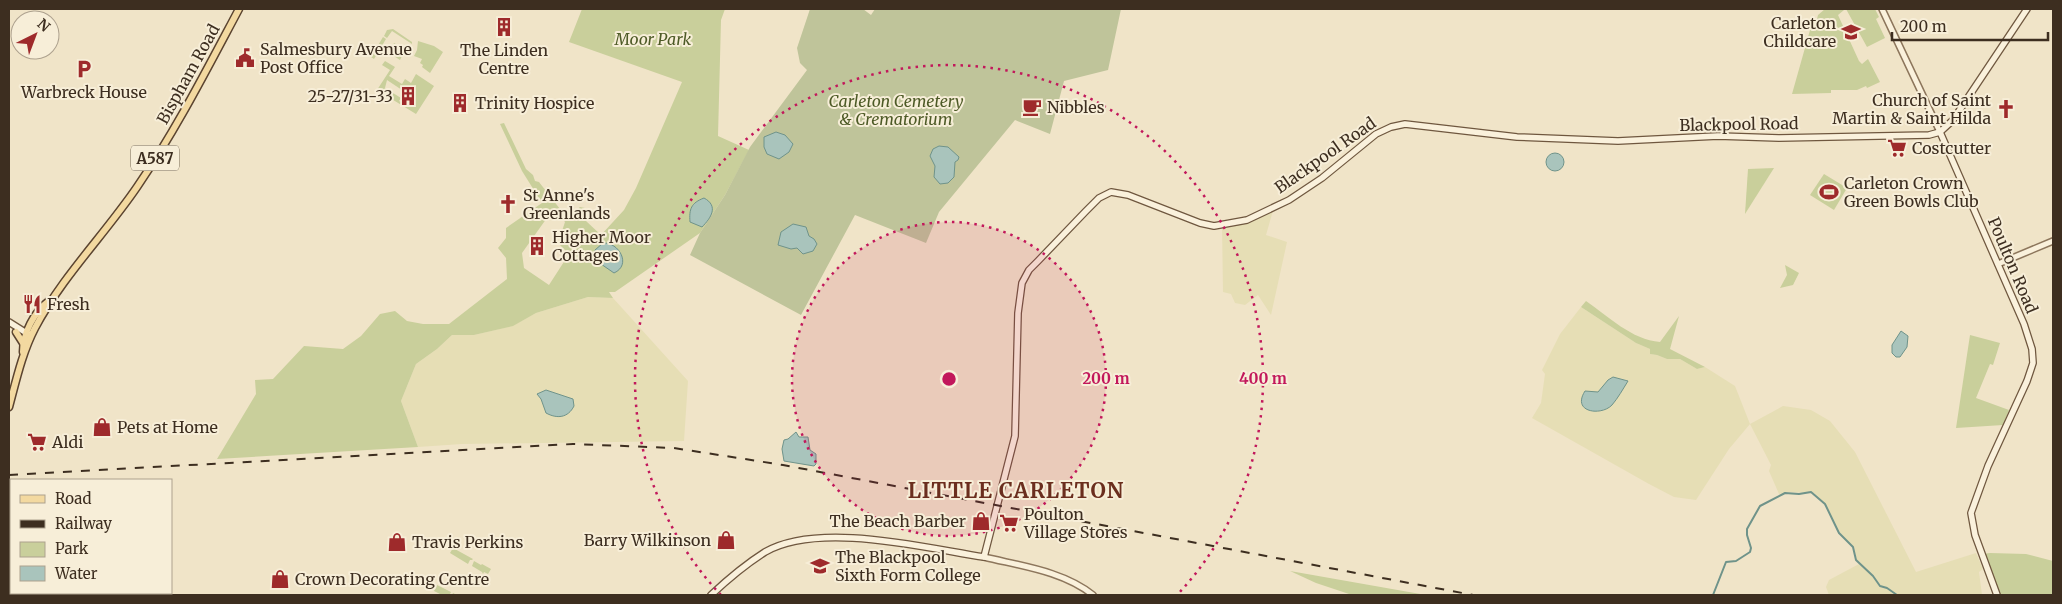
<svg xmlns="http://www.w3.org/2000/svg" width="2062" height="604" viewBox="0 0 2062 604" font-family="Merriweather,serif">
<rect width="100%" height="100%" fill="#f0e4c8"/>
<!-- farmland -->
<g fill="#e6deb5">
<polygon points="1274,207 1266,235 1287,242 1271,315 1258,295 1245,305 1235,303 1231,294 1223,292 1222,225 1247,220"/>
<polygon points="588,297 613,298 688,381 684,441 462,444 418,447 401,401 416,364 437,349 452,335 474,335 512,326 536,313"/>
<polygon points="1581,307 1636,343 1650,349 1650,354 1657,355 1667,359 1680,359 1697,369 1705,367 1735,386 1750,424 1783,406 1811,410 1830,421 1855,452 1916,572 1976,553 1983,569 1979,572 1982,595 1899,595 1888,588 1882,587 1873,575 1857,561 1854,547 1840,533 1828,509 1814,493 1788,492 1779,494 1769,471 1771,465 1750,424 1729,449 1696,500 1674,497 1649,484 1532,418 1541,403 1545,374 1542,370 1560,334"/>
<polygon points="1859,564 1870,573 1880,587 1887,589 1895,595 1829,595 1826,587 1829,580"/>
</g>
<!-- green -->
<g fill="#c9cf9b" fill-rule="evenodd">
<path d="M582 9H725L721 20 718 136 749 150 725 195 700 233 615 292H609L613 298 588 297 536 313 513 326 474 335H452L437 349 416 364 401 401 418 447 217 459 256 394 255 380 273 379 304 346 343 349 361 336 380 314 395 311 407 321 423 324H449L507 279 506 258 498 248 506 238V228L542 203 522 171 500 124 504 123 526 169 533 175 535 181 539 182 567 218 580 207 585 208 586 221 601 235 624 210 636 188 682 82 569 42ZM554 208 565 222 558 243 569 254 549 285 524 268 522 253Z"/>
<polygon points="1825,9 1844,10 1838,15 1859,61 1862,64 1868,59 1880,82 1867,88 1866,86 1857,90 1831,90 1831,93 1792,94 1812,23 1816,23 1818,15"/>
<polygon points="1846,9 1875,9 1879,17 1876,19 1885,38 1867,47"/>
<polygon points="393,29 412,42 412,44 392,31 387,38 384,36 387,30"/>
<polygon points="383,37 386,39 374,59 371,57"/>
<polygon points="418,41 434,46 443,52 430,73 422,67 423,65 420,63 422,59 414,56 417,50"/>
<polygon points="394,43 405,50 400,60 389,53"/>
<path d="M385 61 395 67 389 76 402 84 405 79 411 83 416 74 434 86 416 114 377 90 390 70 382 65ZM387 80 405 92 409 86 416 90 407 106 399 101 401 98 385 88Z"/>
<polygon points="1774,168 1745,214 1748,169"/>
<polygon points="1824,174 1847,188 1834,210 1810,195"/>
<polygon points="1785,265 1799,273 1793,285 1780,288 1787,275"/>
<path d="M1586 301C1608 316 1632 340 1660 342L1679 316 1670 349 1705 367 1697 369 1680 359H1667L1657 355 1650 354V349L1636 343 1581 307Z"/>
<polygon points="1970,335 2000,343 1993,365 1990,364 1976,398 2009,410 2003,425 1956,428"/>
<polygon points="453,548 473,559 472,560 470,560 468,564 450,553"/>
<polygon points="1990,553 2026,554 2053,561 2053,595 1997,595 1982,554"/>
<polygon points="474,561 481,565 482,564 491,569 488,574 484,572 483,574 482,572 472,566"/>
<polygon points="1290,571 1426,595 1352,595 1316,583"/>
<polygon points="437,585 451,592 450,594 452,595 453,593 457,595 442,595 434,591"/>
</g>
<!-- cemetery -->
<polygon fill="#bfc49a" points="810,9 863,9 871,15 875,9 1121,9 1108,70 1064,81 1050,134 1015,120 939,212 926,243 855,215 801,315 690,255 700,233 725,195 750,147 807,70 800,63 797,48"/>
<!-- water -->
<g fill="#a9c4bc" stroke="#6f938a">
<polygon points="776,132 785,135 793,144 789,152 779,159 767,154 764,147 764,137"/>
<polygon points="939,146 948,147 959,157 958,160 955,162 954,177 948,183 940,184 934,177 935,166 930,156 933,149"/>
<circle cx="1555" cy="162" r="9"/>
<path d="M704 198C719 206 711 218 702 227L690 222C689 209 691 203 704 198Z"/>
<polygon points="793,224 806,227 809,236 814,239 817,244 813,251 803,254 797,248 791,249 778,245 781,232"/>
<path d="M603 243C619 242 632 265 614 273L601 264 594 254 595 250Z"/>
<polygon points="1901,331 1908,336 1907,347 1900,357 1896,357 1892,353 1892,345"/>
<path d="M1613 377 1628 381C1623 389 1618 398 1612 405 1602 416 1571 413 1585 391L1598 392 1608 380Z"/>
<path d="M546 390 573 399 574 406C568 418 557 419 546 413L541 399 537 394Z"/>
<polygon points="796,432 799,437 808,437 810,450 816,454 816,464 814,466 784,461 782,449 784,440 788,439"/>
</g>
<g fill="none" stroke-linecap="round" stroke-linejoin="round">
<!-- stream -->
<polyline stroke="#6f938a" stroke-width="2" points="1713,595 1726,562 1736,561 1750,552 1751,548 1747,535 1747,529 1760,506 1785,493 1799,494 1811,492 1825,504 1839,533 1853,547 1856,560 1873,576 1880,586 1887,588 1897,595"/>
<!-- tertiary casing -->
<g stroke="#8d765c" stroke-width="8">
<g id="tertiary">
<polyline points="1882,9 1940,132"/>
<polyline points="1998,264 2053,241"/>
<path d="M984 557C1021 566 1063 571 1093 595"/>
</g>
</g>
<!-- secondary casing -->
<g stroke="#6f573f" stroke-width="8">
<g id="secondary">
<polyline points="1940,132 2024,324 2032,349 2033,363 2027,381 1988,466 1971,513 1975,535 1997,595"/>
<polyline points="9,322 28,334"/>
<path d="M711 595C727 580 746 564 765 552 819 521 925 548 984 557L1015 436 1018 313 1022 283 1029 270 1038 261 1086 211 1099 198 1111 192 1128 195 1200 223 1214 226 1247 220 1289 200 1322 178 1376 134 1391 127 1405 124 1517 137 1618 141 1718 136 1779 138 1929 135 1940 132 1953 120 2027 9"/>
</g>
</g>
<!-- primary casing -->
<g stroke="#5b4430" stroke-width="9">
<g id="primary">
<polyline points="16,332 23,343"/>
<path d="M23 352C23 333 34 312 49 301"/>
<path d="M9 407C16 381 22 353 35 328 62 277 105 234 137 187 176 130 207 69 239 9"/>
</g>
</g>
<!-- tertiary -->
<use href="#tertiary" stroke="#faf1dc" stroke-width="5"/>
<!-- secondary -->
<use href="#secondary" stroke="#faf1dc" stroke-width="5.5"/>
<!-- primary -->
<use href="#primary" stroke="#f3d9a0" stroke-width="6"/>
<!-- rail -->
<polyline stroke="#3d2e20" stroke-width="2" stroke-dasharray="9 9" stroke-linecap="butt" points="9,475 573,444 674,448 783,465 1473,595"/>
</g>
<!-- distance rings -->
<circle cx="949" cy="379" r="157" fill="#c2185b" fill-opacity=".12"/>
<g fill="none" stroke="#c2185b" stroke-width="2.5" stroke-dasharray="2.5 5">
<circle cx="949" cy="379" r="157"/>
<path d="M721 595A314 314 0 1 1 1177 595"/>
</g>
<!-- icons -->
<defs>
<g id="building-bare" transform="scale(1.5)"><path d="M-4-6H4V6H1V3H-1V6H-4ZM-2.5-4.3h1.7v1.8h-1.7ZM.8-4.3h1.7v1.8H.8ZM-2.5-1h1.7V.8h-1.7ZM.8-1h1.7V.8H.8Z" fill="#9e2a2b" stroke="#f7eed8" stroke-width="2.5" paint-order="stroke"/></g>
<g id="school-bare" transform="scale(1.5)"><path d="M0-5L7-2L0 1L-7-2ZM-4 1L0 2.5L4 1V4Q0 6-4 4Z" fill="#9e2a2b" stroke="#f7eed8" stroke-width="2.5" paint-order="stroke"/></g>
<g id="civic-bare" transform="scale(1.5)"><path d="M-.6-6.5H3V-4.5H.6V-3L4-1V1h2V6H-6V1h2V-1L-.6-3ZM-1.2 2.5V6h2.4V2.5Z" fill="#9e2a2b" stroke="#f7eed8" stroke-width="2.5" paint-order="stroke"/></g>
<g id="parking-bare" transform="scale(1.5)"><path d="M-3.5-5.5H1a3.5 3.5 0 0 1 0 7H-1V5.5H-3.5ZM-1-3.4V-.6H.8a1.4 1.4 0 0 0 0-2.8Z" fill="#9e2a2b" stroke="#f7eed8" stroke-width="2.5" paint-order="stroke"/></g>
<g id="cafe-bare" transform="scale(1.5)"><path d="M-5.5-4.5H6V0H3Q3 3.5 0 3.5H-2.5Q-5.5 3.5-5.5 0ZM3-3.2v2h1.7v-2ZM-6 4.5H4V6H-6Z" fill="#9e2a2b" stroke="#f7eed8" stroke-width="2.5" paint-order="stroke"/></g>
<g id="church-bare" transform="scale(1.5)"><path d="M-1.2-6h2.4v3.5h3.3v2.4h-3.3V6h-2.4V-.1h-3.3v-2.4h3.3Z" fill="#9e2a2b" stroke="#f7eed8" stroke-width="2.5" paint-order="stroke"/></g>
<g id="supermarket-bare" transform="scale(1.5)"><path d="M-6-5.5h2.5l.6 2H6L4.5 2H-2.5L-4.4-4H-6ZM-1.5 3.2a1.3 1.3 0 1 0 .1 0ZM3 3.2a1.3 1.3 0 1 0 .1 0Z" fill="#9e2a2b" stroke="#f7eed8" stroke-width="2.5" paint-order="stroke"/></g>
<g id="stadium-bare" transform="scale(1.5)"><path d="M0-5a6.5 5 0 1 0 0 10a6.5 5 0 1 0 0-10ZM-3.5-1.8h7v3.6h-7Z" fill="#9e2a2b" stroke="#f7eed8" stroke-width="2.5" paint-order="stroke"/></g>
<g id="restaurant-bare" transform="scale(1.5)"><path d="M-5-6h1v4h1v-4h1v4h1v-4h1v5L-1.5 .5V6h-2V.5L-5-1ZM5-6V6H3V1.5H1.5Q1.5-4 5-6Z" fill="#9e2a2b" stroke="#f7eed8" stroke-width="2.5" paint-order="stroke"/></g>
<g id="shop-bare" transform="scale(1.5)"><path d="M-5-2.5h2.3a2.7 3.5 0 0 1 5.4 0H5L5.5 6h-11ZM-1.5-2.5h3a1.5 2.3 0 0 0-3 0Z" fill="#9e2a2b" stroke="#f7eed8" stroke-width="2.5" paint-order="stroke"/></g>
<g id="university-bare" transform="scale(1.5)"><path d="M0-5L7-2L0 1L-7-2ZM-4 1L0 2.5L4 1V4Q0 6-4 4Z" fill="#9e2a2b" stroke="#f7eed8" stroke-width="2.5" paint-order="stroke"/></g>
</defs>
<g fill-rule="evenodd">
<use href="#building-bare" x="504" y="27"/>
<use href="#school-bare" x="1851" y="32"/>
<use href="#civic-bare" x="245" y="58"/>
<use href="#parking-bare" x="84" y="69"/>
<use href="#building-bare" x="408" y="96"/>
<use href="#building-bare" x="460" y="103"/>
<use href="#cafe-bare" x="1032" y="107"/>
<use href="#church-bare" x="2006" y="109"/>
<use href="#supermarket-bare" x="1897" y="148"/>
<use href="#stadium-bare" x="1829" y="192"/>
<use href="#church-bare" x="508" y="204"/>
<use href="#building-bare" x="537" y="246"/>
<use href="#restaurant-bare" x="32" y="304"/>
<use href="#shop-bare" x="102" y="427"/>
<use href="#supermarket-bare" x="37" y="442"/>
<use href="#shop-bare" x="981" y="521"/>
<use href="#supermarket-bare" x="1009" y="523"/>
<use href="#shop-bare" x="726" y="540"/>
<use href="#shop-bare" x="397" y="542"/>
<use href="#university-bare" x="820" y="566"/>
<use href="#shop-bare" x="280" y="579"/>
</g>
<g text-anchor="middle" dominant-baseline="central" stroke-width="4" stroke-linejoin="round" paint-order="stroke">
<!-- shield labels -->
<rect fill="#f7eed8" stroke="#756857" stroke-width="1" x="131" y="145.5" width="48" height="25" rx="4"/>
<g font-size="15" font-weight="bold" fill="#3d2e20">
<text x="155" y="158">A587</text>
</g>
<!-- poi labels -->
<g font-size="16" fill="#3d2e20" stroke="#f7eed8" text-anchor="start">
<text x="1836" y="23" text-anchor="end">Carleton<tspan x="1836" dy="18">Childcare</tspan></text>
<text x="260" y="49">Salmesbury Avenue<tspan x="260" dy="18">Post Office</tspan></text>
<text x="504" y="50" text-anchor="middle">The Linden<tspan x="504" dy="18">Centre</tspan></text>
<text x="84" y="92" text-anchor="middle">Warbreck House</text>
<text x="393" y="96" text-anchor="end">25-27/31-33</text>
<text x="1991" y="100" text-anchor="end">Church of Saint<tspan x="1991" dy="18">Martin &amp; Saint Hilda</tspan></text>
<text x="475" y="103">Trinity Hospice</text>
<text x="1047" y="107">Nibbles</text>
<text x="1912" y="148">Costcutter</text>
<text x="1844" y="183">Carleton Crown<tspan x="1844" dy="18">Green Bowls Club</tspan></text>
<text x="523" y="195">St Anne's<tspan x="523" dy="18">Greenlands</tspan></text>
<text x="552" y="237">Higher Moor<tspan x="552" dy="18">Cottages</tspan></text>
<text x="47" y="304">Fresh</text>
<text x="117" y="427">Pets at Home</text>
<text x="52" y="442">Aldi</text>
<text x="1024" y="514">Poulton<tspan x="1024" dy="18">Village Stores</tspan></text>
<text x="966" y="521" text-anchor="end">The Beach Barber</text>
<text x="711" y="540" text-anchor="end">Barry Wilkinson</text>
<text x="412" y="542">Travis Perkins</text>
<text x="835" y="557">The Blackpool<tspan x="835" dy="18">Sixth Form College</tspan></text>
<text x="295" y="579">Crown Decorating Centre</text>
</g>
<!-- park labels -->
<g font-size="16" font-style="italic" fill="#4d5a26" stroke="#f7eed8">
<text x="653" y="39">Moor Park</text>
<text x="896" y="101">Carleton Cemetery<tspan x="896" dy="18">&amp; Crematorium</tspan></text>
</g>
<!-- street labels -->
<g font-size="16" fill="#3d2e20" stroke="#f7eed8">
<text transform="translate(188 74) rotate(-61)">Bispham Road</text>
<text transform="translate(1739 124) rotate(-1)">Blackpool Road</text>
<text transform="translate(1325 155) rotate(-35)">Blackpool Road</text>
<text transform="translate(2013 265) rotate(67)">Poulton Road</text>
</g>
<!-- district labels -->
<g font-size="21" font-weight="bold" letter-spacing="1" fill="#6b2e1e" stroke="#f7eed8">
<text x="1016" y="490">LITTLE CARLETON</text>
</g>
</g>
<circle cx="949" cy="379" r="8" fill="#c2185b" stroke="#f7eed8" stroke-width="2.5"/>
<g font-size="15" text-anchor="middle" font-weight="bold" fill="#c2185b" stroke="#f7eed8" stroke-width="4" stroke-linejoin="round" paint-order="stroke">
<text x="1106" y="384">200 m</text>
<text x="1263" y="384">400 m</text>
</g>
<!-- border -->
<rect width="2062" height="604" fill="none" stroke="#3d2e20" stroke-width="20"/>
<!-- legend -->
<rect x="10" y="479" width="162" height="115" fill="#f7eed8" stroke="#ada18e"/>
<rect x="20" y="495" width="25" height="8" fill="#f3d9a0" stroke="#ada18e"/>
<text x="55" y="504" font-size="15" fill="#3d2e20">Road</text>
<rect x="20" y="520" width="25" height="8" fill="#3d2e20" stroke="#ada18e"/>
<text x="55" y="529" font-size="15" fill="#3d2e20">Railway</text>
<rect x="20" y="542" width="25" height="15" fill="#c9cf9b" stroke="#ada18e"/>
<text x="55" y="554" font-size="15" fill="#3d2e20">Park</text>
<rect x="20" y="566" width="25" height="15" fill="#a9c4bc" stroke="#ada18e"/>
<text x="55" y="579" font-size="15" fill="#3d2e20">Water</text>
<!-- north arrow -->
<g transform="translate(35 35) rotate(42)"><circle r="24" fill="#f7eed8" stroke="#ada18e"/>
<path d="M0-4L9 19L0 12L-9 19Z" fill="#9e2a2b"/>
<text y="-8" font-size="14" font-weight="bold" text-anchor="middle" fill="#3d2e20">N</text>
</g>
<!-- scale -->
<path d="M1892 32v8h156v-8" fill="none" stroke="#3d2e20" stroke-width="2.5"/>
<text x="1900" y="32" font-size="15" fill="#3d2e20" stroke="#f7eed8" stroke-width="4" paint-order="stroke">200 m</text>
</svg>
